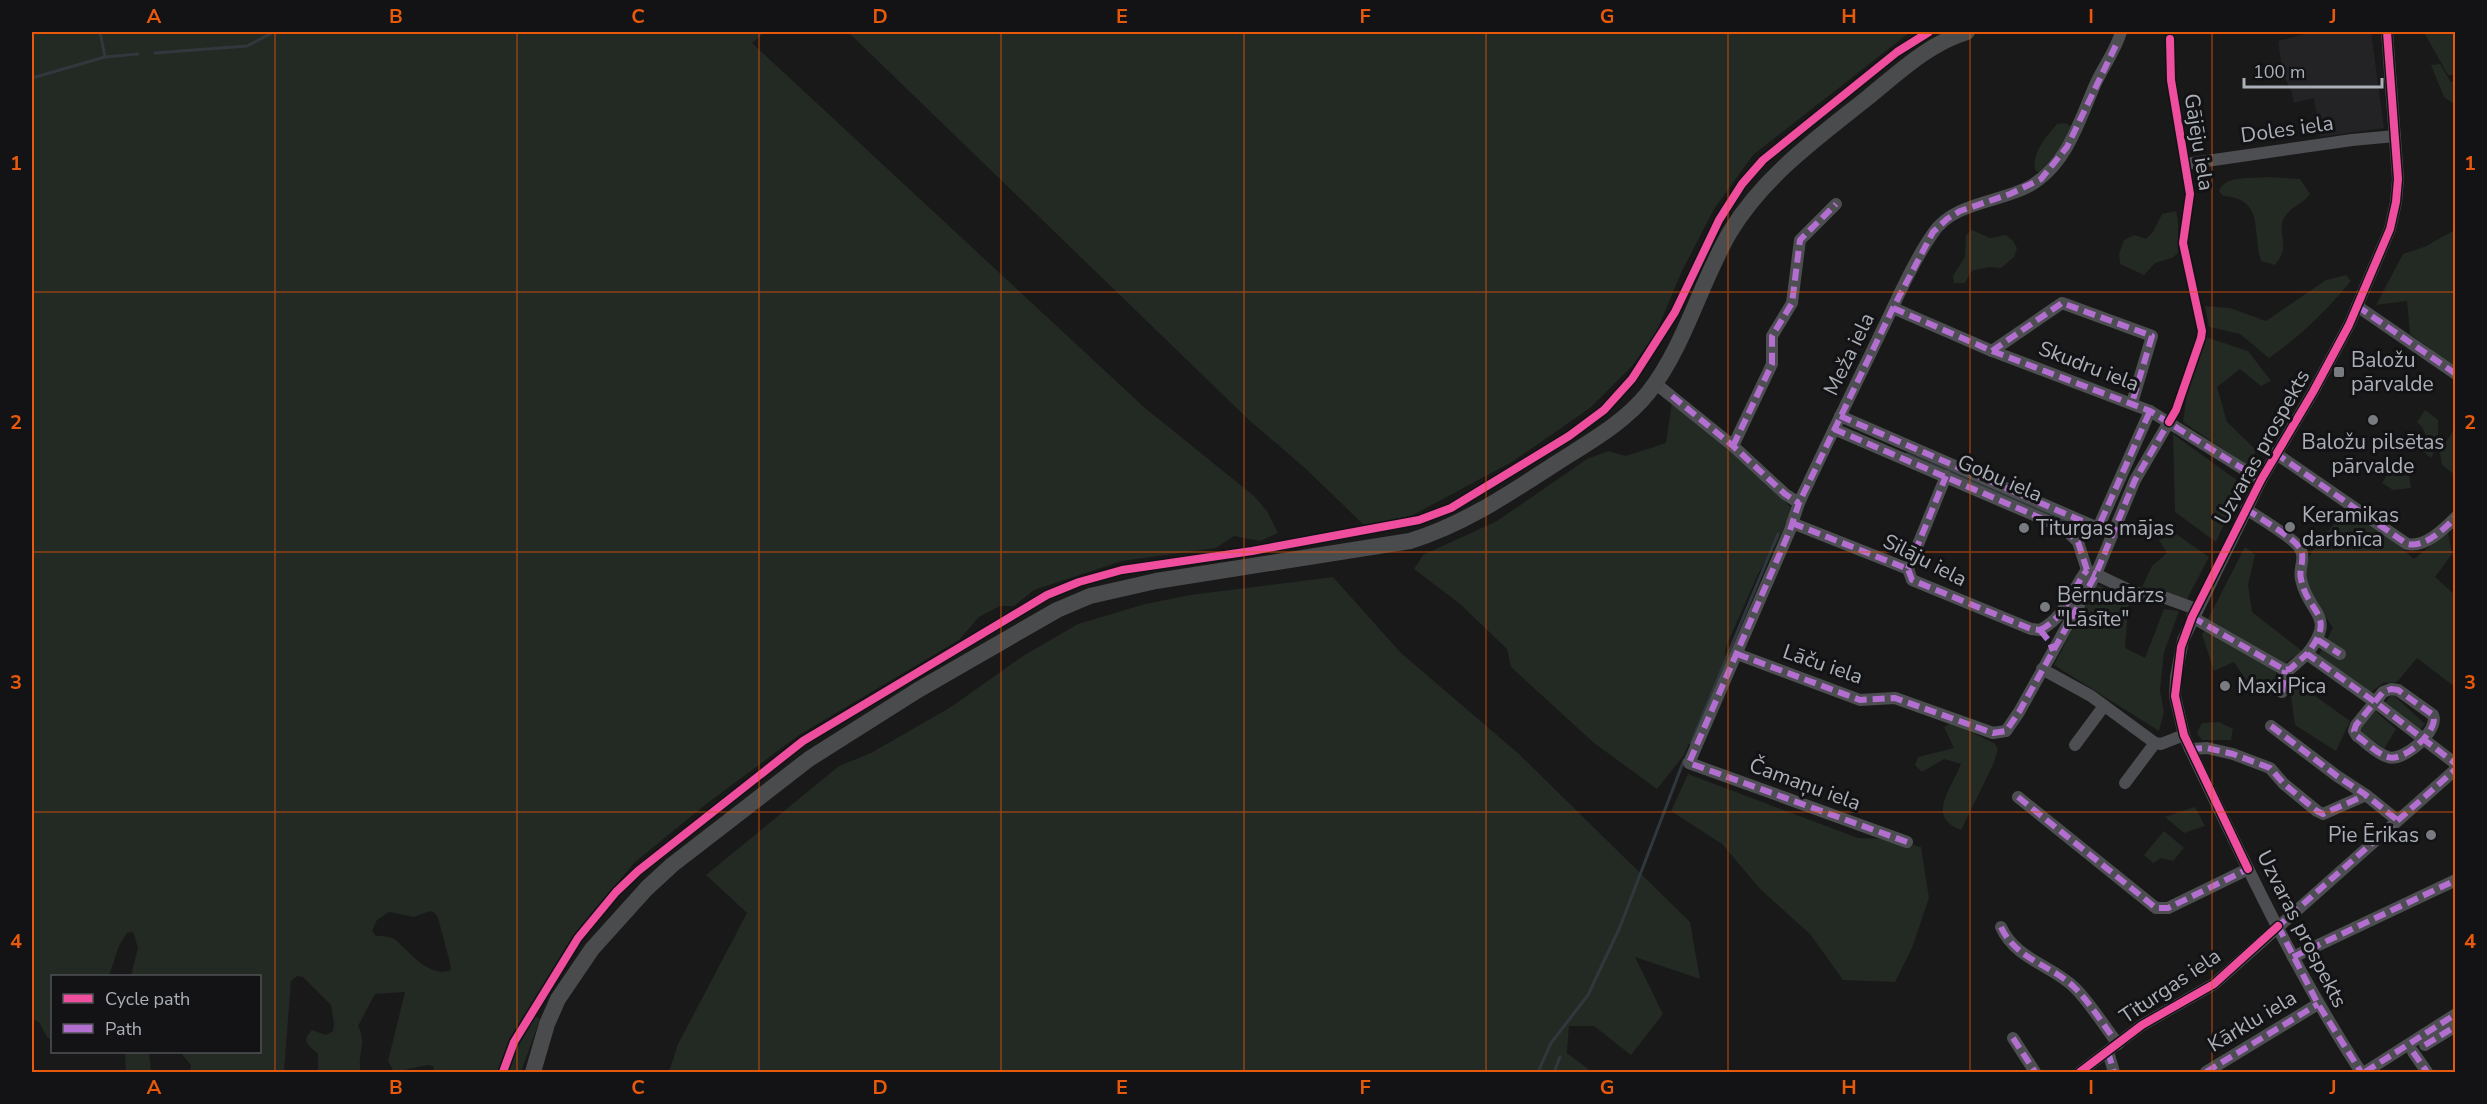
<svg xmlns="http://www.w3.org/2000/svg" width="2487" height="1104" viewBox="0 0 2487 1104" font-family="'Nunito Sans',sans-serif">
<rect width="100%" height="100%" fill="#191919"/>
<!-- built -->
<polygon fill="#232325" points="2312,32 2371,32 2384,128 2320,137 2314,98 2294,103 2291,90 2283,74 2278,41"/>
<!-- green -->
<g fill="#232923" fill-rule="evenodd">
<path d="M32 32H765L752 43 1145 408 1254 496 1267 511 1278 533 1260 541 1234 536 1216 548 1122 561 1034 590 1014 606H1000L979 617 959 640 799 735 705 805 634 863 575 934 527 1012 540 1019 521 1072H435L433 1066 428 1065 394 1072 388 1061 405 992 375 994 358 1026C368 1044 356 1054 361 1072H318V1054C309 1045 300 1042 312 1030L326 1035 333 1031 334 1024 331 1005 303 977 297 976 291 981 284 1072H190L191 1065 180 1052H260V976H131L138 948 133 932 127 933 119 946 109 976H52V1040L47 1037 39 1022 32 1019ZM430 911 435 913 438 918 450 963 451 970C430 978 412 955 398 942 392 936 384 936 376 936L372 931 377 920 389 912 414 917Z"/>
<polygon points="848,32 1910,32 1753,155 1714,209 1682,271 1655,335 1632,366 1590,408 1512,462 1413,515 1366,527 1306,469 1249,420"/>
<polygon points="2424,32 2455,32 2455,75 2448,75"/>
<polygon points="2440,64 2451,82 2455,81 2455,101 2453,103 2444,97 2431,65"/>
<path d="M2065 123 2074 128 2042 174 2035 170C2032 152 2046 137 2057 124Z"/>
<path d="M2266 177 2300 179 2310 194C2302 205 2289 207 2283 220 2279 231 2286 243 2282 253 2281 257 2277 262 2275 265L2261 261C2252 231 2265 199 2223 196L2219 191C2225 175 2250 179 2266 177Z"/>
<path d="M2176 211C2180 225 2177 238 2178 253L2172 258 2155 263 2144 275 2120 264 2119 254 2124 240 2134 235 2146 239 2153 232 2162 214Z"/>
<polygon points="1972,230 1990,238 2006,235 2013,241 2017,248 2014,257 2001,268 1989,267 1971,271 1965,283 1954,283 1953,276 1965,257 1966,235"/>
<polygon points="2455,230 2455,367 2410,334 2407,301 2376,305 2403,254 2424,247"/>
<path d="M2346 275 2351 281C2326 311 2301 336 2269 358L2240 334 2209 327 2205 306 2230 308 2266 321 2326 280Z"/>
<polygon points="2206,337 2248,351 2271,381 2261,386 2240,369 2217,387 2227,422 2256,450 2251,468 2183,422 2187,393"/>
<polygon points="1672,402 1777,492 1792,509 1778,541 1758,574 1726,647 1724,664 1684,755 1657,789 1594,743 1511,667 1507,649 1460,604 1414,569 1423,555 1497,521 1587,459 1608,451 1626,456 1666,443"/>
<path d="M2425 410 2438 420V443L2431 458 2423 451C2429 441 2426 429 2417 422Z"/>
<polygon points="2453,431 2456,432 2455,475 2442,465 2440,452"/>
<polygon points="2173,434 2242,484 2216,542 2175,512"/>
<polygon points="2392,468 2399,476 2409,474 2411,488 2393,490 2382,483"/>
<path d="M2348 510 2389 537 2414 559 2448 532 2452 554 2435 577 2455 595V687L2417 658 2397 682 2383 683 2370 693 2318 657 2333 628C2326 616 2309 596 2306 584 2299 554 2331 529 2348 510Z"/>
<polygon points="2176,534 2209,557 2187,599 2142,587 2152,566 2167,553 2159,540"/>
<polygon points="2245,547 2255,555 2248,585 2252,612 2302,651 2285,663 2208,619"/>
<polygon points="1333,577 1401,653 1519,754 1690,922 1700,979 1635,957 1663,1014 1631,1055 1594,1026 1569,1026 1567,1053 1592,1072 669,1072 678,1044 747,913 706,875 839,766 871,753 951,707 1023,656 1078,624 1145,604 1190,595"/>
<polygon points="2096,584 2129,599 2125,648 2145,658 2164,609 2179,611 2164,652 2160,691 2164,712 2159,731 2054,665"/>
<polygon points="2206,629 2277,671 2271,696 2254,692 2234,662 2214,671 2202,634"/>
<polygon points="2301,686 2350,721 2336,751 2295,725 2290,689"/>
<polygon points="2392,694 2425,724 2419,731 2384,704"/>
<polygon points="2375,711 2396,729 2384,749 2359,730"/>
<polygon points="2219,722 2233,729 2231,740 2202,740 2197,733 2202,723"/>
<path d="M1952 723 1994 743 1998 749 1993 765 1961 830C1925 817 1952 788 1961 764L1944 759 1922 772 1915 765 1918 757 1954 748 1944 727Z"/>
<polygon points="1688,774 1858,838 1889,839 1921,847 1929,898 1912,948 1895,982 1843,980 1810,934 1761,890 1722,844 1671,811"/>
<polygon points="2195,807 2205,826 2184,833 2165,817"/>
<polygon points="2164,831 2184,848 2173,861 2161,858 2153,863 2144,855"/>
<polygon points="125,1052 149,1052 151,1072 126,1072"/>
</g>
<g fill="none" stroke-linecap="round" stroke-linejoin="round">
<!-- stream -->
<g stroke="#30383d" stroke-width="3">
<polyline points="100,32 105,57"/>
<polyline points="155,53 247,46 274,32"/>
<polyline points="32,78 105,57 138,54"/>
<polyline points="1907,454 2065,520"/>
<polyline points="1691,743 1778,534"/>
<polyline points="1538,1072 1551,1043 1588,995 1620,927 1684,760"/>
<polyline points="1554,1072 1560,1057"/>
</g>
<!-- minor -->
<g stroke="#4d4e51" stroke-width="12">
<polyline points="2186,164 2352,140 2395,136"/>
<polyline points="2357,306 2456,374"/>
<polyline points="1893,308 1992,351 2150,411 2261,480"/>
<polyline points="1992,351 2062,303 2152,336 2132,403"/>
<polyline points="1655,383 1733,446 1785,494 1799,503"/>
<polyline points="1840,416 2098,528 2150,411"/>
<polyline points="1834,429 2064,528 2078,542 2087,570 2135,593 2163,597 2196,609"/>
<polyline points="1733,446 1772,364 1772,336 1792,303 1800,240 1836,204"/>
<path d="M2275 453 2407 544C2425 548 2444 529 2456 517"/>
<path d="M2246 509C2258 517 2292 537 2299 547 2307 558 2298 568 2301 579 2308 615 2338 614 2307 654L2375 702 2456 764"/>
<polyline points="1792,523 1908,569 1912,580 2031,629 2040,630"/>
<polyline points="1908,569 1946,476"/>
<polyline points="2192,617 2285,670 2290,669 2307,654"/>
<path d="M2040 630C2067 616 2070 592 2087 570"/>
<polyline points="2318,640 2340,654"/>
<polyline points="1737,654 1860,700 1895,698 1993,733 2006,731 2019,712 2096,574 2135,480 2169,422"/>
<polyline points="2042,669 2091,696 2155,743 2161,744 2184,735"/>
<path d="M2391 689 2398 690 2433 715C2440 730 2403 763 2388 757 2377 754 2366 742 2357 736L2354 731 2356 725 2383 692Z"/>
<polyline points="2282,692 2285,670"/>
<polyline points="2271,726 2337,776 2366,795 2397,820"/>
<polyline points="2075,745 2104,706"/>
<polyline points="2190,749 2207,748 2233,754 2270,768 2284,784 2317,811 2323,814 2366,795"/>
<polyline points="2125,783 2155,743"/>
<polyline points="2018,797 2156,908 2168,908 2248,869"/>
<path d="M1907 842 1689 763 1790 530 1799 503C1826 445 1854 388 1882 330 1897 299 1913 262 1933 233 1954 202 1999 203 2030 186 2067 165 2079 121 2095 85 2103 67 2116 50 2121 32"/>
<path d="M2001 927C2016 960 2052 965 2075 988 2091 1004 2104 1026 2118 1044"/>
<polyline points="2293,957 2456,880"/>
<polyline points="2013,1038 2035,1072"/>
<polyline points="2425,1045 2456,1026"/>
<polyline points="2108,1052 2114,1072"/>
<polyline points="2413,1052 2427,1072"/>
<polyline points="2080,1072 2142,1025 2214,984 2456,769"/>
<polyline points="2206,1072 2318,1004"/>
<path d="M2361 1072C2294 970 2243 858 2190 749L2184 735 2175 696 2176 677 2183 640 2261 480 2313 392 2349 325 2390 229 2396 202 2398 179 2387 32"/>
<polyline points="2365,1072 2456,1014"/>
</g>
<!-- major -->
<path stroke="#4a4b4d" stroke-width="16" d="M533 1072 547 1024 558 999 592 949 647 888 672 865 809 759 918 690 1057 610 1090 596 1156 581 1410 541C1465 524 1510 493 1558 462 1589 442 1624 423 1648 393 1685 346 1700 283 1730 232 1763 177 1817 138 1866 99 1897 74 1929 43 1967 32"/>
<!-- quiet -->
<g stroke="#b36fd0" stroke-width="6" stroke-dasharray="12 6" stroke-linecap="butt">
<polyline points="2357,306 2456,374"/>
<polyline points="1893,308 1992,351 2150,411 2261,480"/>
<polyline points="1992,351 2062,303 2152,336 2132,403"/>
<polyline points="1672,396 1733,446 1785,494 1799,503"/>
<polyline points="1840,416 2098,528 2150,411"/>
<polyline points="1834,429 2064,528 2078,542 2087,570 2096,574"/>
<polyline points="1733,446 1772,364 1772,336 1792,303 1800,240 1836,204"/>
<path d="M2275 453 2407 544C2425 548 2444 529 2456 517"/>
<path d="M2246 509C2258 517 2292 537 2299 547 2307 558 2298 568 2301 579 2308 615 2338 614 2307 654L2375 702 2456 764"/>
<polyline points="1792,523 1908,569 1912,580 2031,629 2040,630"/>
<polyline points="1908,569 1946,476"/>
<polyline points="2192,617 2285,670 2290,669 2307,654"/>
<path d="M2040 630C2067 616 2070 592 2087 570"/>
<polyline points="2040,630 2050,642 2053,651"/>
<polyline points="2318,640 2340,654"/>
<polyline points="1737,654 1860,700 1895,698 1993,733 2006,731 2019,712 2096,574 2135,480 2169,422"/>
<path d="M2391 689 2398 690 2433 715C2440 730 2403 763 2388 757 2377 754 2366 742 2357 736L2354 731 2356 725 2383 692Z"/>
<polyline points="2282,692 2285,670"/>
<polyline points="2271,726 2337,776 2366,795 2397,820"/>
<polyline points="2190,749 2207,748 2233,754 2270,768 2284,784 2317,811 2323,814 2366,795"/>
<polyline points="2018,797 2156,908 2168,908 2248,869"/>
<polyline points="1907,842 1689,763 1790,530 1799,503 1893,308 1933,232 1947,219 1960,211 2010,194 2041,179 2067,147 2116,45"/>
<polyline points="2278,926 2318,1004 2361,1072"/>
<path d="M2001 927C2016 960 2052 965 2075 988 2091 1004 2104 1026 2118 1044"/>
<polyline points="2276,928 2456,769"/>
<polyline points="2293,957 2456,880"/>
<polyline points="2013,1038 2035,1072"/>
<polyline points="2425,1045 2456,1026"/>
<polyline points="2108,1052 2114,1072"/>
<polyline points="2413,1052 2427,1072"/>
<polyline points="2206,1072 2318,1004"/>
<polyline points="2365,1072 2456,1014"/>
</g>
<!-- cycleway casing -->
<g stroke="#131315" stroke-width="11">
<g id="cycleway">
<polyline points="2169,422 2176,410 2201,338 2202,331 2183,243 2190,194 2171,80 2170,39"/>
<polyline points="2248,869 2184,735 2175,696 2181,647 2192,617 2261,480 2313,392 2349,325 2390,229 2396,202 2398,179 2387,32"/>
<polyline points="503,1072 514,1042 578,938 616,892 638,871 803,741 1047,595 1079,582 1122,570 1252,551 1419,520 1451,508 1569,436 1604,410 1632,379 1675,312 1719,220 1742,184 1763,160 1897,52 1929,32"/>
<polyline points="2080,1072 2142,1025 2214,984 2278,926"/>
</g>
</g>
<!-- cycleway -->
<use href="#cycleway" stroke="#ef4d9e" stroke-width="8"/>
</g>
<!-- grid -->
<path fill="none" stroke="#e8590c" stroke-width="1.5" stroke-opacity="0.55" d="M275 32V1072M517 32V1072M759 32V1072M1001 32V1072M1244 32V1072M1486 32V1072M1728 32V1072M1970 32V1072M2212 32V1072M32 292H2456M32 552H2456M32 812H2456"/>
<!-- markers -->
<g fill="#787b80" stroke="#131315" stroke-width="2">
<rect x="2333" y="366" width="12" height="12" rx="3"/>
<circle cx="2373" cy="420" r="6"/>
<circle cx="2290" cy="527" r="6"/>
<circle cx="2024" cy="528" r="6"/>
<circle cx="2045" cy="607" r="6"/>
<circle cx="2225" cy="686" r="6"/>
<circle cx="2431" cy="835" r="6"/>
</g>
<g text-anchor="middle" dominant-baseline="central" stroke-width="6" stroke-linejoin="round" paint-order="stroke">
<!-- street labels -->
<g font-size="21" fill="#abb0b8" stroke="#131315">
<text transform="translate(2287 129) rotate(-8)">Doles iela</text>
<text transform="translate(2199 142) rotate(81)">Gājēju iela</text>
<text transform="translate(1849 354) rotate(-64)">Meža iela</text>
<text transform="translate(2089 366) rotate(21)">Skudru iela</text>
<text transform="translate(2262 447) rotate(-61)">Uzvaras prospekts</text>
<text transform="translate(2000 478) rotate(23)">Gobu iela</text>
<text transform="translate(1925 560) rotate(27)">Silāju iela</text>
<text transform="translate(1823 664) rotate(19)">Lāču iela</text>
<text transform="translate(1805 784) rotate(20)">Čamaņu iela</text>
<text transform="translate(2302 929) rotate(63)">Uzvaras prospekts</text>
<text transform="translate(2170 986) rotate(-34)">Titurgas iela</text>
<text transform="translate(2252 1021) rotate(-31)">Kārklu iela</text>
</g>
<!-- poi labels -->
<g font-size="21" fill="#abb0b8" stroke="#131315" text-anchor="start">
<text x="2351" y="360">Baložu<tspan x="2351" dy="24">pārvalde</tspan></text>
<text x="2373" y="442" text-anchor="middle">Baložu pilsētas<tspan x="2373" dy="24">pārvalde</tspan></text>
<text x="2302" y="515">Keramikas<tspan x="2302" dy="24">darbnīca</tspan></text>
<text x="2036" y="528">Titurgas mājas</text>
<text x="2057" y="595">Bērnudārzs<tspan x="2057" dy="24">"Lāsīte"</tspan></text>
<text x="2237" y="686">Maxi Pica</text>
<text x="2419" y="835" text-anchor="end">Pie Ērikas</text>
</g>
</g>
<!-- border -->
<rect width="2487" height="1104" fill="none" stroke="#131315" stroke-width="66"/>
<!-- legend -->
<rect x="51" y="975" width="210" height="78" fill="#131315" stroke="#505256" stroke-width="1.5"/>
<rect x="63" y="994" width="30" height="9" fill="#ef4d9e" stroke="#505256" stroke-width="1.5"/>
<text x="105" y="1005" font-size="18" fill="#abb0b8">Cycle path</text>
<rect x="63" y="1024" width="30" height="9" fill="#b36fd0" stroke="#505256" stroke-width="1.5"/>
<text x="105" y="1035" font-size="18" fill="#abb0b8">Path</text>
<!-- scale -->
<path d="M2244 78v9h138v-9" fill="none" stroke="#abb0b8" stroke-width="3"/>
<text x="2253" y="78" font-size="18" fill="#abb0b8" stroke="#131315" stroke-width="4.5" paint-order="stroke">100 m</text>
<rect x="33" y="33" width="2421" height="1038" fill="none" stroke="#e8590c" stroke-width="2"/>
<g font-size="20" text-anchor="middle" font-weight="bold" fill="#e8590c">
<text x="154" y="23">A</text>
<text x="396" y="23">B</text>
<text x="638" y="23">C</text>
<text x="880" y="23">D</text>
<text x="1122" y="23">E</text>
<text x="1365" y="23">F</text>
<text x="1607" y="23">G</text>
<text x="1849" y="23">H</text>
<text x="2091" y="23">I</text>
<text x="2333" y="23">J</text>
<text x="16" y="170">1</text>
<text x="2470" y="170">1</text>
<text x="16" y="429">2</text>
<text x="2470" y="429">2</text>
<text x="16" y="689">3</text>
<text x="2470" y="689">3</text>
<text x="16" y="948">4</text>
<text x="2470" y="948">4</text>
<text x="154" y="1094">A</text>
<text x="396" y="1094">B</text>
<text x="638" y="1094">C</text>
<text x="880" y="1094">D</text>
<text x="1122" y="1094">E</text>
<text x="1365" y="1094">F</text>
<text x="1607" y="1094">G</text>
<text x="1849" y="1094">H</text>
<text x="2091" y="1094">I</text>
<text x="2333" y="1094">J</text>
</g>
</svg>
